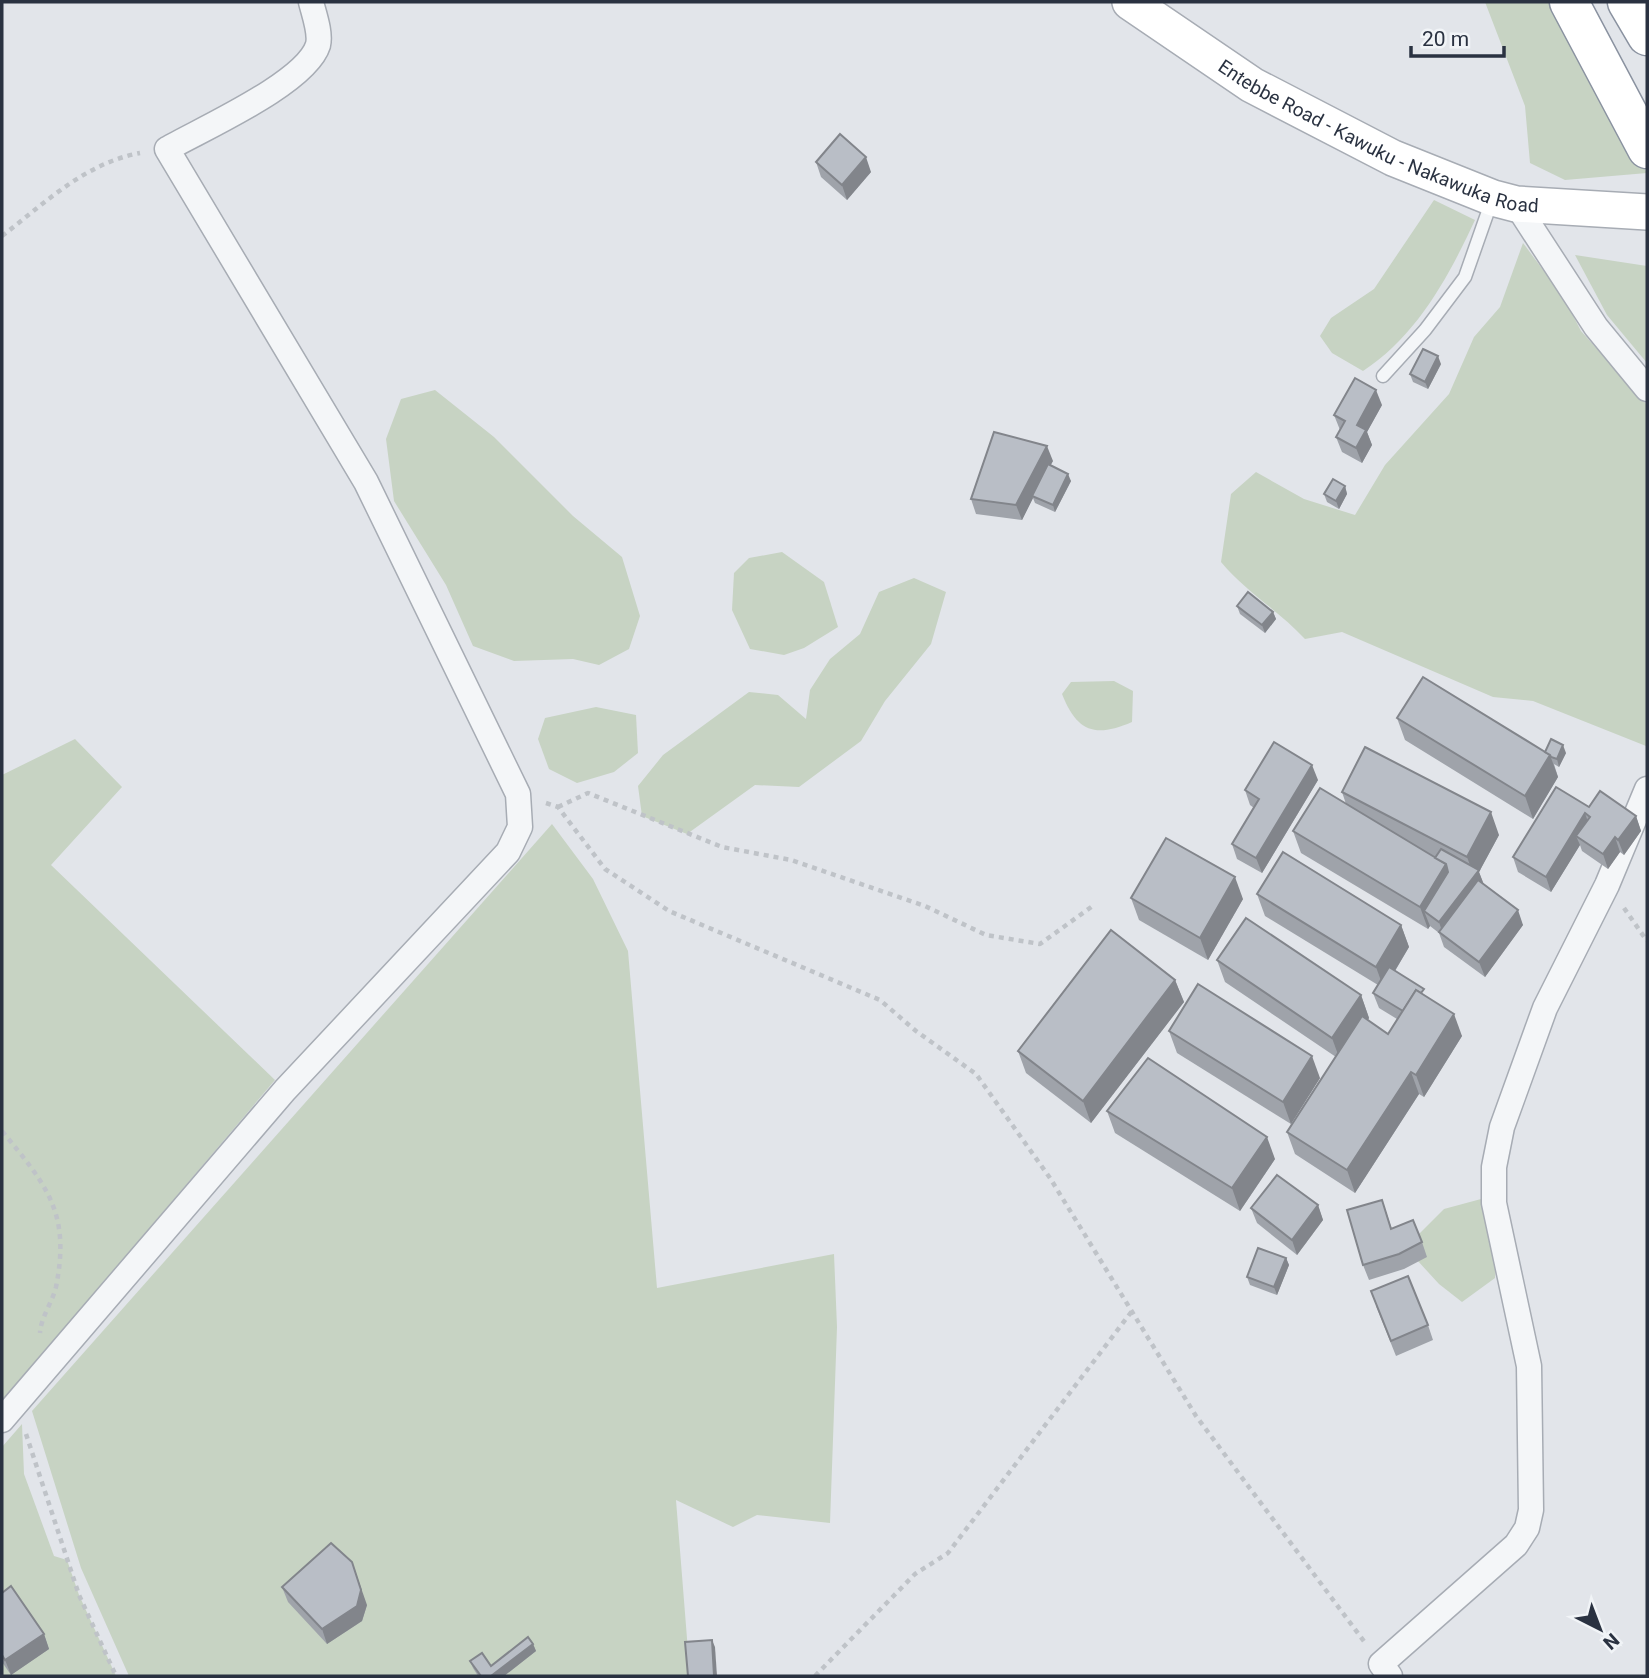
<svg xmlns="http://www.w3.org/2000/svg" width="1649" height="1678" viewBox="0 0 1649 1678" font-family="Roboto,sans-serif">
<rect width="100%" height="100%" fill="#e2e5ea"/>
<!-- green -->
<g fill="#c7d3c3">
<polygon points="1485,2 1548,2 1647,173 1565,180 1530,163 1525,106"/>
<path d="M1434 200 1475 220C1449 276 1417 336 1363 371L1332 353 1320 336 1331 318 1374 289Z"/>
<path d="M1523 243 1564 298 1581 331 1647 405 1646 746 1533 701 1493 697 1342 632 1305 639C1278 610 1246 592 1221 562L1231 494 1256 472 1304 499 1355 515 1385 465 1449 394 1474 337 1500 307Z"/>
<polygon points="1575,255 1647,266 1647,363 1607,315"/>
<polygon points="435,390 494,437 573,516 622,557 640,616 629,649 599,665 573,659 514,661 473,646 446,585 394,501 386,439 401,399"/>
<polygon points="782,552 824,582 838,627 804,648 784,655 750,649 732,610 734,573 749,558"/>
<polygon points="914,578 946,592 931,644 885,701 861,741 799,787 755,785 687,834 642,816 638,786 663,755 749,692 778,695 806,719 810,690 830,659 860,634 879,592"/>
<path d="M1114 681 1133 691 1132 722C1095 738 1077 732 1062 694L1071 682Z"/>
<polygon points="596,707 636,715 638,753 614,772 577,783 549,769 538,739 545,718"/>
<polygon points="75,739 122,787 51,865 275,1080 2,1402 2,775"/>
<polygon points="552,824 593,879 628,951 657,1288 834,1254 837,1327 830,1523 757,1515 733,1527 676,1500 690,1676 129,1676 81,1568 32,1411"/>
<polygon points="1481,1199 1498,1240 1495,1278 1462,1302 1439,1284 1417,1260 1418,1235 1444,1209"/>
<polygon points="22,1424 24,1474 54,1556 67,1560 79,1595 116,1676 2,1676 2,1447"/>
</g>
<g fill="none" stroke-linecap="round" stroke-linejoin="round">
<!-- service casing -->
<g stroke="#a7acb4" stroke-width="15">
<polyline id="service" points="1383,376 1425,330 1465,277 1492,200"/>
</g>
<!-- minor casing -->
<g stroke="#a7acb4" stroke-width="27">
<g id="minor">
<polyline points="1516,204 1596,327 1647,389"/>
<path d="M2 1420 285 1090 508 852 520 827 518 794 366 482 167 149C204 128 306 83 318 45 321 33 314 14 311 2"/>
<polyline points="1390,1676 1381,1664 1516,1545 1527,1528 1531,1510 1529,1366 1494,1203 1494,1167 1502,1127 1545,1008 1607,885 1647,789"/>
</g>
</g>
<!-- secondary casing -->
<g stroke="#a7acb4" stroke-width="38">
<g id="secondary">
<path id="s1" d="M1130 2 1252 85 1393 158 1493 198 1516 204 1647 212"/>
</g>
</g>
<!-- motorway casing -->
<g stroke="#8a92a0" stroke-width="41">
<g id="motorway">
<polyline points="1569,2 1647,149"/>
<polyline points="1627,2 1647,36"/>
</g>
</g>
<!-- path -->
<g stroke="#bfc3c8" stroke-width="4.5" stroke-dasharray="5 5" stroke-linecap="butt">
<path d="M2 236C45 203 85 163 140 153"/>
<polyline points="546,803 558,807 605,869 669,911 880,1000 916,1031 976,1074 1050,1178 1196,1416 1366,1644"/>
<polyline points="558,807 588,793 722,847 791,860 925,906 986,935 1040,944 1094,905"/>
<polyline points="1624,908 1647,941"/>
<path d="M2 1131C46 1185 71 1212 56 1287 52 1303 41 1317 40 1333"/>
<polyline points="26,1434 79,1595 116,1676"/>
<polyline points="815,1676 915,1574 948,1553 1132,1311"/>
</g>
<!-- service -->
<use href="#service" stroke="#f4f6f8" stroke-width="12"/>
<!-- minor -->
<use href="#minor" stroke="#f4f6f8" stroke-width="24"/>
<!-- secondary -->
<use href="#secondary" stroke="#fff" stroke-width="35"/>
<!-- motorway -->
<use href="#motorway" stroke="#fff" stroke-width="38"/>
</g>
<!-- wall -->
<g fill="#9fa3aa">
<polygon points="816,162 871,172 847,200 821,177"/>
<polygon points="1441,364 1428,389 1413,382 1410,374"/>
<polygon points="1382,405 1367,432 1372,445 1362,463 1342,452 1336,437 1340,430 1334,415"/>
<polygon points="1053,461 1050,465 1071,481 1055,512 1035,503 1033,498 1022,520 976,514 971,499"/>
<polygon points="1345,486 1347,494 1339,509 1327,502 1324,494"/>
<polygon points="1237,606 1273,612 1276,619 1265,633 1240,614"/>
<polygon points="1397,718 1545,752 1566,753 1559,767 1554,764 1558,777 1533,819 1405,740"/>
<polygon points="1318,780 1262,873 1237,859 1232,844 1254,808 1250,805 1245,790"/>
<polygon points="1342,792 1499,835 1479,872 1484,885 1523,925 1485,977 1444,947 1439,933 1430,926 1428,929 1301,853 1293,831 1346,804"/>
<polygon points="1589,807 1636,816 1641,831 1624,855 1620,852 1608,869 1582,851 1580,845 1551,892 1518,872 1513,857"/>
<polygon points="1257,894 1401,925 1409,947 1395,971 1427,997 1462,1036 1424,1097 1419,1094 1355,1193 1295,1154 1287,1132 1336,1057 1225,982 1217,960 1361,995 1369,1018 1368,1020 1388,1034 1397,1019 1379,1008 1373,993 1378,985 1265,916"/>
<polygon points="1131,898 1243,899 1208,960 1139,920"/>
<polygon points="1175,980 1184,1002 1091,1123 1026,1073 1018,1051"/>
<polygon points="1169,1031 1320,1078 1291,1124 1177,1053"/>
<polygon points="1107,1111 1275,1159 1240,1211 1115,1133"/>
<polygon points="1382,1200 1392,1229 1422,1242 1427,1257 1404,1269 1369,1280 1363,1265"/>
<polygon points="1318,1205 1323,1220 1297,1255 1257,1223 1251,1208"/>
<polygon points="1286,1258 1289,1265 1277,1295 1250,1285 1247,1277"/>
<polygon points="1376,1306 1428,1325 1433,1340 1396,1356"/>
<polygon points="282,1587 367,1605 362,1621 327,1644 288,1602"/>
<polygon points="2,1593 44,1634 49,1649 11,1675 2,1662"/>
<polygon points="533,1644 536,1651 504,1676 478,1676 473,1668 470,1661 491,1666"/>
</g>
<!-- shaded-wall -->
<g fill="#82858b">
<polygon points="866,157 871,172 847,200 842,185"/>
<polygon points="1438,356 1441,364 1428,389 1425,382"/>
<polygon points="1376,390 1382,405 1367,432 1372,445 1362,463 1356,448 1357,425"/>
<polygon points="1047,446 1053,461 1034,496 1032,496 1033,498 1022,520 1016,505"/>
<polygon points="1068,474 1071,481 1055,512 1053,505"/>
<polygon points="1345,486 1347,494 1339,509 1336,501"/>
<polygon points="1273,612 1276,619 1265,633 1262,625"/>
<polygon points="1563,745 1566,753 1559,767 1557,759"/>
<polygon points="1550,755 1558,777 1533,819 1525,796"/>
<polygon points="1312,765 1318,780 1262,873 1256,858"/>
<polygon points="1491,812 1499,835 1479,872 1484,885 1444,937 1439,922 1474,876 1467,857"/>
<polygon points="1585,813 1590,828 1576,836 1580,845 1551,892 1546,877"/>
<polygon points="1636,816 1641,831 1624,855 1618,840"/>
<polygon points="1615,837 1620,852 1608,869 1603,854"/>
<polygon points="1446,864 1454,887 1424,911 1430,926 1428,929 1420,907"/>
<polygon points="1235,877 1243,899 1208,960 1200,938"/>
<polygon points="1518,910 1523,925 1485,977 1479,962"/>
<polygon points="1401,925 1409,947 1384,989 1376,967"/>
<polygon points="1175,980 1184,1002 1091,1123 1083,1101"/>
<polygon points="1361,995 1369,1018 1340,1060 1332,1038"/>
<polygon points="1454,1014 1462,1036 1424,1097 1416,1075"/>
<polygon points="1312,1056 1320,1078 1291,1124 1283,1102"/>
<polygon points="1411,1072 1419,1094 1355,1193 1347,1170"/>
<polygon points="1267,1137 1275,1159 1240,1211 1232,1188"/>
<polygon points="1318,1205 1323,1220 1297,1255 1292,1240"/>
<polygon points="1286,1258 1289,1265 1277,1295 1274,1287"/>
<polygon points="352,1562 367,1605 362,1621 327,1644 322,1629"/>
<polygon points="44,1634 49,1649 11,1675 5,1660"/>
<polygon points="712,1640 715,1647 717,1676 714,1676"/>
<polygon points="533,1644 536,1651 504,1676 491,1676"/>
</g>
<!-- building -->
<g fill="#b9bec6" stroke="#82858b" stroke-width="2">
<polygon points="840,134 866,157 842,185 816,162"/>
<polygon points="1423,349 1438,356 1425,382 1410,374"/>
<polygon points="1355,378 1376,390 1357,425 1366,430 1356,448 1336,437 1345,421 1334,415"/>
<polygon points="994,432 1047,446 1016,505 971,499"/>
<polygon points="1048,464 1068,474 1053,505 1032,496"/>
<polygon points="1333,479 1345,486 1336,501 1324,494"/>
<polygon points="1248,592 1273,612 1262,625 1237,606"/>
<polygon points="1423,677 1550,755 1525,796 1397,718"/>
<polygon points="1551,739 1563,745 1557,759 1551,757 1550,755 1545,752"/>
<polygon points="1274,742 1312,765 1256,858 1232,844 1259,799 1245,790"/>
<polygon points="1365,747 1491,812 1467,857 1342,792"/>
<polygon points="1556,787 1589,807 1600,791 1636,816 1618,840 1615,837 1603,854 1576,836 1590,817 1585,813 1546,877 1513,857"/>
<polygon points="1320,788 1446,864 1420,907 1293,831"/>
<polygon points="1166,838 1235,877 1200,938 1131,898"/>
<polygon points="1441,849 1479,870 1439,922 1424,911 1448,872 1446,864 1435,858"/>
<polygon points="1283,852 1401,925 1376,967 1257,894"/>
<polygon points="1478,880 1518,910 1479,962 1439,932"/>
<polygon points="1246,918 1361,995 1332,1038 1217,960"/>
<polygon points="1111,930 1175,980 1083,1101 1018,1051"/>
<polygon points="1389,967 1424,989 1421,993 1416,990 1403,1011 1373,993"/>
<polygon points="1198,984 1312,1056 1283,1102 1169,1031"/>
<polygon points="1416,990 1454,1014 1416,1075 1411,1072 1347,1170 1287,1132 1362,1016 1388,1034"/>
<polygon points="1148,1058 1267,1137 1232,1188 1107,1111"/>
<polygon points="1277,1175 1318,1205 1292,1240 1251,1208"/>
<polygon points="1382,1200 1391,1229 1413,1220 1422,1242 1399,1254 1363,1265 1347,1210"/>
<polygon points="1258,1248 1286,1258 1274,1287 1247,1277"/>
<polygon points="1408,1276 1428,1325 1391,1341 1371,1291"/>
<polygon points="331,1543 352,1562 361,1590 357,1606 322,1629 282,1587"/>
<polygon points="11,1586 44,1634 5,1660 2,1655 2,1593"/>
<polygon points="528,1637 533,1644 491,1676 481,1676 470,1661 482,1653 491,1666"/>
<polygon points="712,1640 714,1676 688,1676 685,1642"/>
</g>
<g text-anchor="middle" dominant-baseline="central" stroke-width="6" stroke-linejoin="round" paint-order="stroke">
<!-- street labels -->
<g font-size="19" fill="#2a3241" stroke="#f1f4f7">
<text stroke="none"><textPath href="#s1" startOffset="285">Entebbe Road - Kawuku - Nakawuka Road</textPath></text>
</g>
</g>
<!-- border -->
<rect width="1649" height="1678" fill="none" stroke="#2a3241" stroke-width="7"/>
<!-- north arrow -->
<g transform="translate(1600 1629) rotate(138)" stroke="#f1f4f7" stroke-width="5" paint-order="stroke">
<path d="M0-5L12 26L0 18L-12 26Z" fill="#2a3241"/>
<text y="-10" font-size="19" font-weight="bold" text-anchor="middle" fill="#2a3241">N</text>
</g>
<!-- scale -->
<path d="M1411 46v10h93v-10" fill="none" stroke="#2a3241" stroke-width="3.5"/>
<text x="1422" y="46" font-size="21" fill="#2a3241" stroke="#f1f4f7" stroke-width="5" paint-order="stroke">20 m</text>
</svg>
